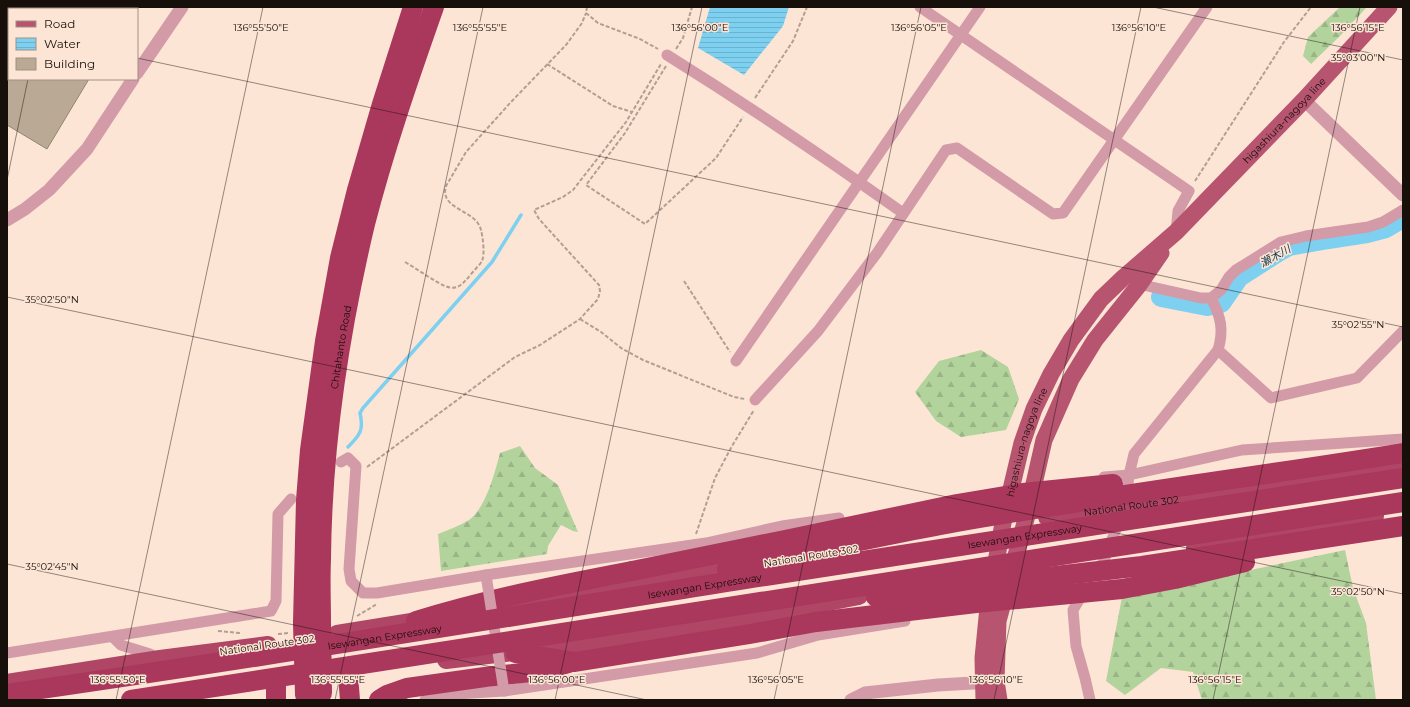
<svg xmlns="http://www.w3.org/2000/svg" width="1410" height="707" viewBox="0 0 1410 707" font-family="Montserrat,'Noto Sans JP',sans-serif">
<defs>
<pattern id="forest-firs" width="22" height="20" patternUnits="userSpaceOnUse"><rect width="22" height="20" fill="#b3d39c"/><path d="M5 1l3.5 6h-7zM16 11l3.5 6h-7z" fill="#99b485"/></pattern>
<pattern id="water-rules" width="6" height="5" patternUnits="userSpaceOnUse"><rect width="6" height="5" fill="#7ed0f1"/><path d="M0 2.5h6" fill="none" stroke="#6cb1cd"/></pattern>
</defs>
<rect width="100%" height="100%" fill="#fde5d5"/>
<!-- forest -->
<g fill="url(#forest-firs)">
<polygon points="1340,7 1367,7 1340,36 1311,64 1303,56 1308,37"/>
<polygon points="981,350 1008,367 1019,399 1006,430 961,437 936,421 915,392 939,361"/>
<path d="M520 446 535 468 558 485 578 532 573 531 561 525 548 546 547 554 441 571 438 534C448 530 459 526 469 520 486 508 495 472 500 453Z"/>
<polygon points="1345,550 1353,588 1366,623 1376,700 1202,700 1193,672 1161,668 1125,695 1106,681 1122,597"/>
</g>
<!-- water -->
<polygon fill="url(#water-rules)" points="710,7 789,7 783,26 744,75 698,48"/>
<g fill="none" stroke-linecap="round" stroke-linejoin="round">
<!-- stream -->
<path stroke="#7ed0f1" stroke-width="3.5" d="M348 447C360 435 364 430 360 413L363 408 492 262 521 215"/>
<!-- river -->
<polyline stroke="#7ed0f1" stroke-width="20" points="1161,297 1207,306 1221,303 1239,277 1278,252 1289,246 1323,240 1367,233 1386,228 1403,218"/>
</g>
<!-- building -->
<polygon fill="#b9a995" stroke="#948571" points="7,79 89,79 47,149 7,125"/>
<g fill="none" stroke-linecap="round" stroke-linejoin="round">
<!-- path -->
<g stroke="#b29f92" stroke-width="2" stroke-dasharray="4 2" stroke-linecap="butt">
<polyline points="587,7 586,13 598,23 640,39 658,49"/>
<polyline points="676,49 683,38 692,7"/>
<polyline points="547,64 613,106 632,112"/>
<polyline points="666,66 625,133 586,185 645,224 716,158 743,117"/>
<polyline points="755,98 793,41 807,7"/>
<polyline points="1195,181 1284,42 1311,7"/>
<path d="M405 262C417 269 428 277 439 283 456 293 461 286 472 273 475 269 480 265 482 261 485 254 483 238 481 230 476 209 439 210 446 186L466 152 511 102 566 45 582 23 586 13"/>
<polyline points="684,281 730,352"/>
<polyline points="580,319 601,332 621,348 643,360 734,397 745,399"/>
<polyline points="367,467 515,357 540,345 580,319 598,299 600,291 599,285 539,219 534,210 563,197 573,190 626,122 661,64"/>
<polyline points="696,534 715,478 732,446 754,410"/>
<polyline points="357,616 377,604"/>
<polyline points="218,631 240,633"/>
<polyline points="278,634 289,633"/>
</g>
<!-- minor -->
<g stroke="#d39ba7" stroke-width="11">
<polyline points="920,7 1189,191 1178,211 1176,232"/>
<path d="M667 55C747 105 826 158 903 213"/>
<polyline points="1134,283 1201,298 1211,298 1221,290 1229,277 1236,270 1281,242 1306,236 1368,227 1383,222 1403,210"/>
<polyline points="1218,350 1271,398 1357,378 1403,331"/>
<polyline points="736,361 980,7"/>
<polyline points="755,400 818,331 877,253 946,150 957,148 1053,214 1063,213 1207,7"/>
<polyline points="341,462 348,458 356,466 349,569 351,581 363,593 377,593 486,575 706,543 782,526 839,518"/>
<polyline points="1104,477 1129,475 1242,450 1403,439"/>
<path d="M1126 499 1129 475 1134 454 1218 350C1224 330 1221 317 1211 298"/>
<polyline points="1097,573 1102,565 1120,519"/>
<polyline points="1084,592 1073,610 1076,646 1085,678 1090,700"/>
<polyline points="113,637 121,645 150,654 157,658"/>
<polyline points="7,653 271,611 276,601 278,514 291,499"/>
<polyline points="425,700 440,695 504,691 757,653 818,635 905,621"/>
</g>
<!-- tertiary -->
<g stroke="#d39ba7" stroke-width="13">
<polyline points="137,73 182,7"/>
<polyline points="1304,100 1403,195"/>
<polyline points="7,220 25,209 49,190 87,149 133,79"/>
<polyline points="851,700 865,693 938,685 991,682"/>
</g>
<!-- primary -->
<g stroke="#b75570" stroke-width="17">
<path id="s1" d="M984 700 983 658 988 607 1003 523 1022 443 1034 409 1051 374 1071 340 1101 299 1123 278 1176 232 1304 100 1389 7"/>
<polyline points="999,700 996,681 998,621 1026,519 1044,440 1071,379 1095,340 1139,285 1161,253"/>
</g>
<!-- trunk -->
<g stroke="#b04666" stroke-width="18">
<path id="s2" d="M1047 517 1403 468"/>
<polyline points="1195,548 1375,516"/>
<polyline points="501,607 742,567"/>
<polyline points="337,634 430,619"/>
<polyline points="446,660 652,636 859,596"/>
<polyline points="7,683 160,659 268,645"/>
</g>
<!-- motorway -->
<g stroke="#aa375c" stroke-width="20">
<path d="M416 621C487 599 559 585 632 571"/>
<path id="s3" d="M321 622C321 601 320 580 321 559 322 447 339 333 365 224 384 150 409 78 434 7"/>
<polyline points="303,623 306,500 310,450 325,341 340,258 357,190 382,104 413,7"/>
<polyline points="516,653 575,662 750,634 816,622"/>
<polyline points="348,675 350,700"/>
<polyline points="276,686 276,700"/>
<polyline points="379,700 387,695 407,688 485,677 541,671 569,663"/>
</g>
<!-- minor-bridge -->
<polyline stroke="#d39ba7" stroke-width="11" points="486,575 504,691"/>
<!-- motorway-bridge -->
<g stroke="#aa375c" stroke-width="20">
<path d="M727 569C803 553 880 536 957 522 1105 496 1254 477 1403 453"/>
<polyline points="632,571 790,539 957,504 1023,493 1113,484"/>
<polyline points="876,597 1142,566 1403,526"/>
<polyline points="321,622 322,693"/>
<polyline points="816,622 976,603 1122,589 1175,579 1245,562"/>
<polyline points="303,623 305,695"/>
<path id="s4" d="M7 694C260 658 512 616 765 576 977 543 1190 511 1403 478"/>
<polyline points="131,700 1403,502"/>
</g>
</g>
<!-- ticks -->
<path fill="none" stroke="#170f0a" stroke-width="1" stroke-opacity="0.45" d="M1153 7 1403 60M43 9 44 7M7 30 9 31M137 58 1403 327M7 180 28 79M7 297 1403 594M7 564 647 700M116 700 263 7M335 700 483 7M555 700 702 7M774 700 921 7M994 700 1141 7M1213 700 1360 7"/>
<g text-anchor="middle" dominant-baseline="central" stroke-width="3" stroke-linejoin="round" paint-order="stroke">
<!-- street labels -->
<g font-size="10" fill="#170f0a" stroke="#fde5d5">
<text stroke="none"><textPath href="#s1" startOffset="682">higashiura-nagoya line</textPath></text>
<text stroke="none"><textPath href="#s3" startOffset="276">Chitahanto Road</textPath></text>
<text stroke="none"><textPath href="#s1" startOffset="263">higashiura-nagoya line</textPath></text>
<text stroke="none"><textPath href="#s2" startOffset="85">National Route 302</textPath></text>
<text stroke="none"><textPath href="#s4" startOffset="1030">Isewangan Expressway</textPath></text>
<text transform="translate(811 556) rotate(-9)">National Route 302</text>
<text stroke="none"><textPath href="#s4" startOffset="706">Isewangan Expressway</textPath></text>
<text stroke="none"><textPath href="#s4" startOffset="382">Isewangan Expressway</textPath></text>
<text transform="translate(267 645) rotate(-8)">National Route 302</text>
</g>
<!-- water labels -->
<g font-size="11" font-style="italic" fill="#143a48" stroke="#fde5d5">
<text transform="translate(1275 256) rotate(-29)">瀬木川</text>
</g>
</g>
<g font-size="10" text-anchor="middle" fill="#170f0a" stroke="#fde5d5" stroke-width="3" stroke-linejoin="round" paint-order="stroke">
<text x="261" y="31">136°55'50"E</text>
<text x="480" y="31">136°55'55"E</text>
<text x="700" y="31">136°56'00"E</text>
<text x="919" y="31">136°56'05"E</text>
<text x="1139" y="31">136°56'10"E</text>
<text x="1358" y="31">136°56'15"E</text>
<text x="1358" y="61">35°03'00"N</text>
<text x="52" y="303">35°02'50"N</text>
<text x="1358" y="328">35°02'55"N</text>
<text x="52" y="570">35°02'45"N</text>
<text x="1358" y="595">35°02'50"N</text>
<text x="118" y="683">136°55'50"E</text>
<text x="338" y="683">136°55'55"E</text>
<text x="557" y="683">136°56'00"E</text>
<text x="776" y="683">136°56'05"E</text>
<text x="996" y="683">136°56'10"E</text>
<text x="1215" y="683">136°56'15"E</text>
</g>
<!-- border -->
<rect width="1410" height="707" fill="none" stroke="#170f0a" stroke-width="16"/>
<!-- legend -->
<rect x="8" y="8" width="130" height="72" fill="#fde5d5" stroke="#a18f84"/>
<rect x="16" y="21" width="20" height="6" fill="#b75570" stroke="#a18f84"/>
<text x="44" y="28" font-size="12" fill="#170f0a">Road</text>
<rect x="16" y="38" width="20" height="12" fill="url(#water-rules)" stroke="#a18f84"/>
<text x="44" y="48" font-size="12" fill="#170f0a">Water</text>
<rect x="16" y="58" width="20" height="12" fill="#b9a995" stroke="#a18f84"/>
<text x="44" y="68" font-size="12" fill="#170f0a">Building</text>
</svg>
